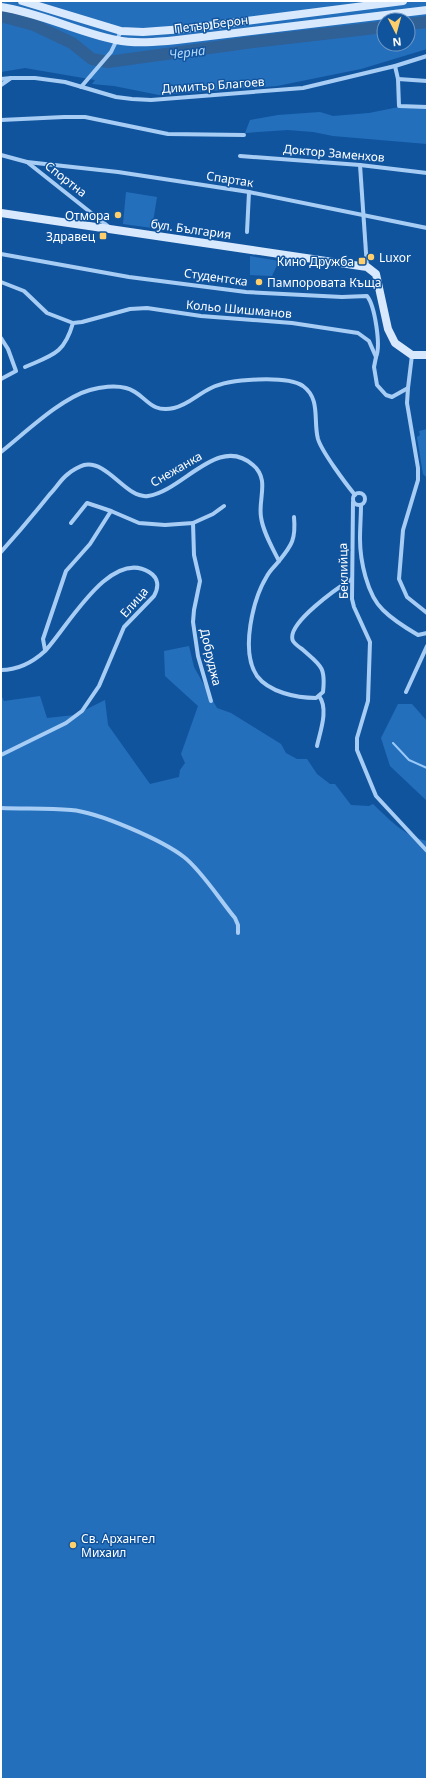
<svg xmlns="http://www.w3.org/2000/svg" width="428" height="1780" viewBox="0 0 428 1780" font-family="'Noto Sans',sans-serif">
<rect width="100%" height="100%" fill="#11549e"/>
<!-- green -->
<g fill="#246fbc" fill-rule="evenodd">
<path d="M1 1H427V49L361 69 277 86 159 95 114 86 92 84 95 80 25 68 1 72ZM384 20H408V44H384Z"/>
<polygon points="404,106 427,107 427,144 333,136 313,132 288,130 245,133 250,120 278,115 320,112 333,116 369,113"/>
<polygon points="126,192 157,197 152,228 123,224"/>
<polygon points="250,256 279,261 272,276 250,275"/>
<polygon points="427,429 427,478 423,474 417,437 420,435 419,431"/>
<path d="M189 646 194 667 217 708 231 713 281 744 286 753 297 759H307L317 774 330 784H335L351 805 369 806 373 804C390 820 404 836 427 841V1779H1V701L2 697 4 701 40 696 47 718 75 715 105 700 108 725 150 784 179 777 180 770 185 763 181 754 198 706 165 676 164 651Z"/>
<polygon points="398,704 412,704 427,721 427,801 390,766 381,738"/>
</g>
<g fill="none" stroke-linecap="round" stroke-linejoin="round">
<!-- stream -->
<polyline stroke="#99c9f8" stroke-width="2" points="393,743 409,760 427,768"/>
<!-- river -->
<g stroke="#2f6096" stroke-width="12">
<polyline points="1,16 34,25 72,43 92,59 108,62 253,42 384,27"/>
<polyline points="408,24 427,22"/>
</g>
<!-- street -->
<g stroke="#a7cdf5" stroke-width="4">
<polyline points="395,66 398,79 399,106 427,107"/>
<polyline points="1,79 11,78"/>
<polyline points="398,79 427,81"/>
<polyline points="1,85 11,78 35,78 65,82 116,97 132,99 151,100 303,88 395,66 427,56"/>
<polyline points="81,87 111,52 121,31"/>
<polyline points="1,120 64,117 85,117 168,134 244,135"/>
<polyline points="1,155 27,162 109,227"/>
<polyline points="240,156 360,165 427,173"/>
<polyline points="27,162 118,172 249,192 427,228"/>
<polyline points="360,165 367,267"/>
<polyline points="247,232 249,192"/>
<path d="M1 254 129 277 246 292 342 297 367 296C375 306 381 346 376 357"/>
<polyline points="1,282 24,291 47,313 73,323 82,322 130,309 147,308 201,316 292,323 358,333 369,341 376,357 374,367 377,385 386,395 392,397 408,388 412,355"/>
<polyline points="1,338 8,349 16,371 1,379"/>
<path d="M25 367C53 355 64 354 73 323"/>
<polyline points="408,388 407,403 418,468 418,480 403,530 399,579 407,597 427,613"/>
<path d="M1 452C25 433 61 398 90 390 100 387 115 385 126 388 146 393 148 414 174 408 188 405 198 394 211 388 229 379 286 375 303 386 321 399 313 421 318 439 322 452 346 484 355 495"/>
<circle cx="359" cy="499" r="6"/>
<polyline points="353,502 352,599 354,607 370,642 368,701 357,738 357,750 376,796 427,851"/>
<path d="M361 505C361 516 360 527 360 539 360 560 367 595 383 610 393 620 406 628 418 635L427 633"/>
<polyline points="71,523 87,503 111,511 139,523 165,525 193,523 213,514 224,506"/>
<polyline points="193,523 194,555 200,581 194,610 193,622 198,656 211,701"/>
<path d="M1 552C18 533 34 514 50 494 56 488 61 479 68 474 71 471 80 466 84 465 108 460 126 499 148 496 183 491 218 434 253 465 270 479 258 499 261 517 263 532 272 547 279 561 275 566 270 570 267 576 253 599 240 651 257 676 269 692 296 698 316 698L323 692C326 666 320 665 302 649 299 647 295 644 293 641 285 624 339 587 352 579"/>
<path d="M279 561C292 545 296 539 294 517"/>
<polyline points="45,650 43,639 66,571 90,544 111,511"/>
<path d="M1 670C17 670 33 662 45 651 67 628 110 548 149 572 159 578 159 587 154 596L124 627 99 686 82 711 66 723 1 755"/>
<polyline points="406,692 427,646"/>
<path d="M317 746C320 732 329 709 319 696"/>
<path d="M1 808C24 809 48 808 71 810 98 812 162 840 184 857 201 870 220 900 235 918L238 925V933"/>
</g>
<!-- secondary -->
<g stroke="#d8e9fd" stroke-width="8">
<polyline points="22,1 121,31 143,32 184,29 403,1"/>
<path d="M1 7C41 13 77 32 116 40 135 44 157 42 177 40L427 10"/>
<polyline points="1,213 367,267 376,274 388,329 395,343 412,355 427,355"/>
</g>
</g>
<!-- markers -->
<g fill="#ffcf6b" stroke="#11549e" stroke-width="1.5">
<circle cx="118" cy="215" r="4"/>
<rect x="99" y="232" width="8" height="8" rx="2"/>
<circle cx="371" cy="257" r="4"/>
<rect x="358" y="257" width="8" height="8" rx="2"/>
<circle cx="259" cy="282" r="4"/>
<circle cx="73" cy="1545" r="4"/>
</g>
<g text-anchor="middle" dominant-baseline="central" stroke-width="3" stroke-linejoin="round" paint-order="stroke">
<!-- street labels -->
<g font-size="12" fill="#fff" stroke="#11549e">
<text transform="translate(211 24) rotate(-7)">Петър Берон</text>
<text transform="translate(213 85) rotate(-4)">Димитър Благоев</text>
<text transform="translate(334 153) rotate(5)">Доктор Заменхов</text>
<text transform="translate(66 179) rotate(38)">Спортна</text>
<text transform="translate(230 179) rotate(9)">Спартак</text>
<text transform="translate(191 229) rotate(8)">бул. България</text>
<text transform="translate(216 277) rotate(8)">Студентска</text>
<text transform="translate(239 309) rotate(5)">Кольо Шишманов</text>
<text transform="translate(176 469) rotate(-30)">Снежанка</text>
<text transform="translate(343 571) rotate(-91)">Беклийца</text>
<text transform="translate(134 602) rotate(-49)">Елица</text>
<text transform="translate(211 657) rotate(77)">Добруджа</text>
</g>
<!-- poi labels -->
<g font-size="12" fill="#fff" stroke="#11549e" text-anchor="end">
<text x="110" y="215">Отмора</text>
<text x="95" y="236">Здравец</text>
<text x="379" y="257" text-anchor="start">Luxor</text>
<text x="354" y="261">Кино Дружба</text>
<text x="267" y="282" text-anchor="start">Пампоровата Къща</text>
<text x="81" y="1538" text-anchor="start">Св. Архангел<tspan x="81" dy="14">Михаил</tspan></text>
</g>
<!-- water labels -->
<g font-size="13" font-style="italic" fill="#b4d7fb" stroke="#11549e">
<text transform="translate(187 52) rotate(-7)">Черна</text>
</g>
</g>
<!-- border -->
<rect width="428" height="1780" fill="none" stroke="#ffffff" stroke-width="4"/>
<!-- north arrow -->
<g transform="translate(396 32) rotate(174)"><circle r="19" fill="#11549e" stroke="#7098c5"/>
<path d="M0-3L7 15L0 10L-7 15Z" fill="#ffcf6b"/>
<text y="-6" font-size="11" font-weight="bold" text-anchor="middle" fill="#ffffff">N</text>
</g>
</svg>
